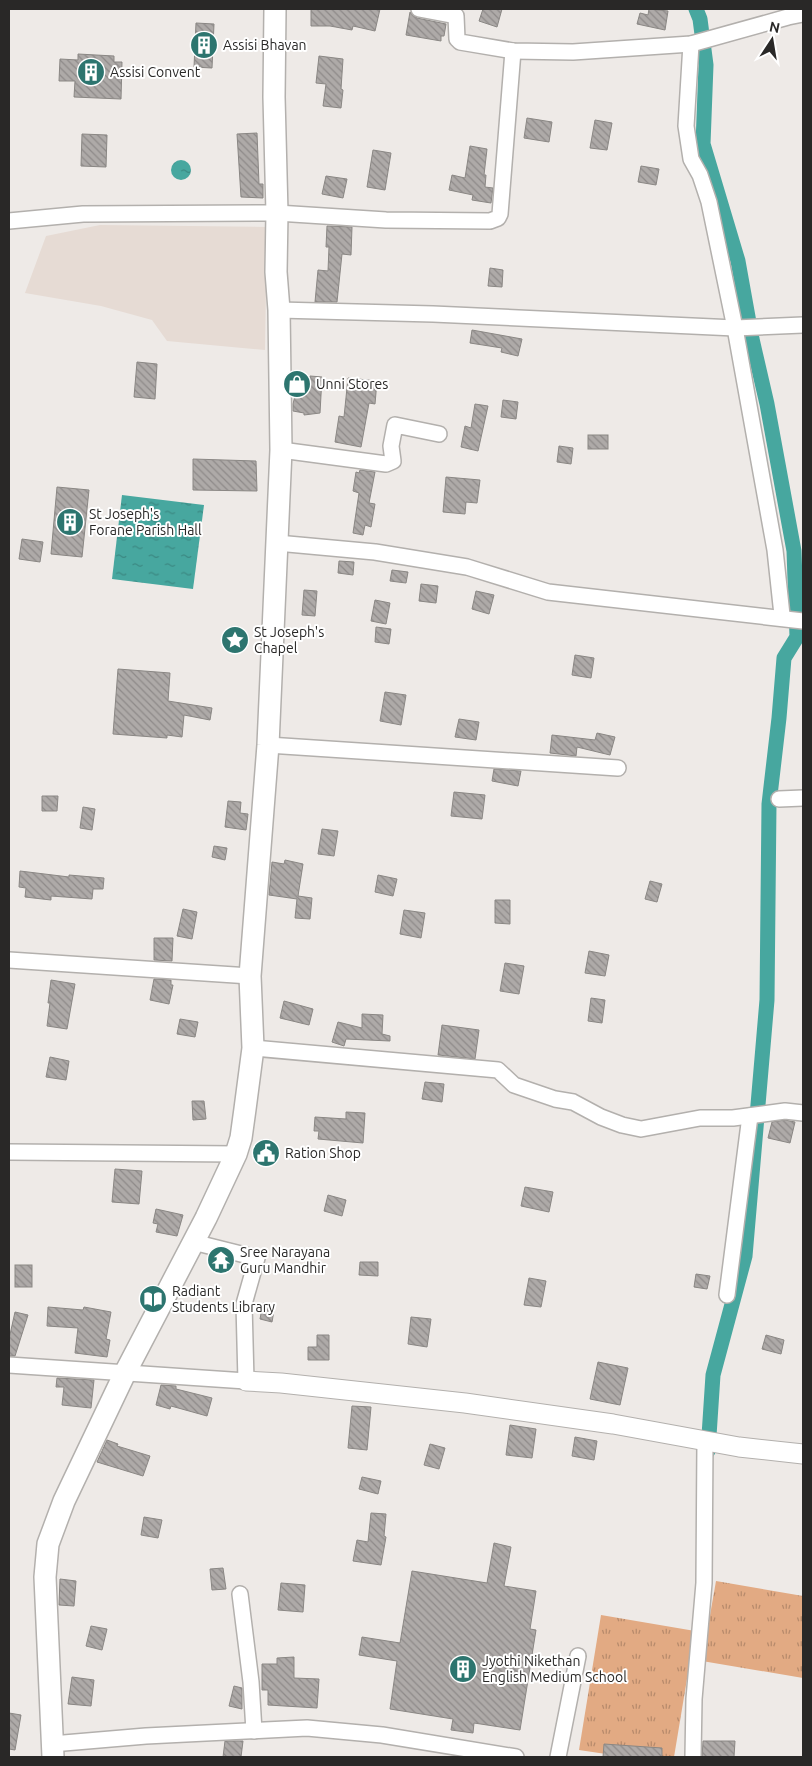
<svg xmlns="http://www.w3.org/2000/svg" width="812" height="1766" viewBox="0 0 812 1766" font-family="Ubuntu,sans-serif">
<defs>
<pattern id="park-tufts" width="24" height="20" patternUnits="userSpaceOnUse" patternTransform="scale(1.25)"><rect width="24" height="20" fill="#e2aa83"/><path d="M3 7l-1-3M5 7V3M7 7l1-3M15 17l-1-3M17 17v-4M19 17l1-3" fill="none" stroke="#b78a6b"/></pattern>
<pattern id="water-ripples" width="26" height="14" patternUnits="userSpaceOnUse" patternTransform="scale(1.25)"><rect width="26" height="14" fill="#47a79f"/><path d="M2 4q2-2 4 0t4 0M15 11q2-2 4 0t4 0" fill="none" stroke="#3b8882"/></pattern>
<pattern id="building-back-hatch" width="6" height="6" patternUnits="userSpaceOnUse" patternTransform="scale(1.25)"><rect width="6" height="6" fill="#aeaaa8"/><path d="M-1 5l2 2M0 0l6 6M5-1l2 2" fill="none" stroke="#8e8a89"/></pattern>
</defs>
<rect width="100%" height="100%" fill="#eeeae7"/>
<!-- built -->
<polygon fill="#e6dbd4" points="100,225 267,227 265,350 167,341 152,320 101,306 25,293 46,236"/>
<!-- park -->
<g fill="url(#park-tufts)">
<polygon points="716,1581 803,1596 803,1678 702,1661"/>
<polygon points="601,1615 695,1631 674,1757 626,1757 579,1750"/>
</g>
<!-- water -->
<g fill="url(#water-ripples)">
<circle cx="181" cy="170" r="10"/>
<polygon points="122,495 204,505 193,589 112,579"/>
</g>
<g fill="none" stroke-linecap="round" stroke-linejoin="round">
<!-- canal -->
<polyline stroke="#47a79f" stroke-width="15" points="696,9 700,19 706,65 703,144 738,261 752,339 767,404 794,551 797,637 784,658 779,718 769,804 767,1000 745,1256 713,1375 708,1451"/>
</g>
<!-- building -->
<g fill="url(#building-back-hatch)" stroke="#8a8784">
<polygon points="311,9 380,9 375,31 353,26 352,30 330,26 311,26"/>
<polygon points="483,9 502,9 497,27 479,21"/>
<polygon points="649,9 668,11 665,30 637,24 640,13 648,15"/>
<polygon points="410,12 417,18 446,24 444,36 441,36 441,41 406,35"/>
<polygon points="196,23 214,24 212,68 194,67"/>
<polygon points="78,54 114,56 114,62 122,62 121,99 74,97 75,81 59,81 60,59 78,60"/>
<polygon points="319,56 343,59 341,89 343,90 341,108 323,106 326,84 316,83"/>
<polygon points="527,118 552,122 549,142 524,138"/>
<polygon points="595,120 612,123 607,150 590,148"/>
<polygon points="257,133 259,184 263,184 263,198 241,197 237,134"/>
<polygon points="82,134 107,135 106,167 81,166"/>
<polygon points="470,146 487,149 484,175 486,175 485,187 493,188 491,203 472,200 473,195 449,190 452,175 465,178"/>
<polygon points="373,150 391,153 385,190 367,187"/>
<polygon points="641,166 659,169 656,185 638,182"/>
<polygon points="326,176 347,179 343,198 322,194"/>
<polygon points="327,226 352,227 351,255 342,254 337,302 315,302 318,270 328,271 329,247 326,247"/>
<polygon points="490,268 503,270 502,287 488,286"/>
<polygon points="472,330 522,339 518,356 501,352 502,348 470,343"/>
<polygon points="137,362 157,364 155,399 134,397"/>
<polygon points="310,376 322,377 320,413 304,415 304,413 293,411 293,404 299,379 310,381"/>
<polygon points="348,378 377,381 375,404 369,403 361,447 335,442 339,416 344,417"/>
<polygon points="503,400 518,402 516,419 501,417"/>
<polygon points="475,404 488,406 478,451 461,447 465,426 471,428"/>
<rect x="588" y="435" width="20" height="14"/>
<polygon points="559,446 573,448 571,464 557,462"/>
<polygon points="193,459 256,461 257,491 193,490"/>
<polygon points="360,470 375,472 369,503 375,504 371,527 365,525 363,535 353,533 359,493 353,491 356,472 359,473"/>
<polygon points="446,477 480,480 477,503 466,502 465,514 443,512"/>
<polygon points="57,487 89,490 82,557 51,554"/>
<polygon points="22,539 43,542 40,562 19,559"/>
<polygon points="339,561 354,562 353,575 338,573"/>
<polygon points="392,570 408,572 406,583 390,581"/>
<polygon points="421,584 438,586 436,603 419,601"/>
<polygon points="304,590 317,591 315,616 302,615"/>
<polygon points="476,591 494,595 489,614 472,609"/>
<polygon points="375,600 390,603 386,624 371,621"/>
<polygon points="376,627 391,629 389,644 375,642"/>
<polygon points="244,632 247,647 227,650 225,635"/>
<polygon points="575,655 594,658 591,678 572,675"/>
<polygon points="118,669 170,673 168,701 212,708 210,720 184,715 182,737 167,735 167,738 113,734"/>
<polygon points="385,692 406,695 401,725 380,721"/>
<polygon points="459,719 479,722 476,740 455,737"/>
<polygon points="597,733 615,737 610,755 577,747 576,756 550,753 552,735 595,740"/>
<polygon points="494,769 521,771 518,786 492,781"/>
<polygon points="454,792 485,795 482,819 451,816"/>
<polygon points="42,796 58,796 57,811 42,811"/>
<polygon points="228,801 241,802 240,813 248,814 246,830 225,827"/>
<polygon points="83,807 95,809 92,830 80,828"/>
<polygon points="322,829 338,831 334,856 318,854"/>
<polygon points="214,846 227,848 225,860 212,857"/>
<polygon points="285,860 303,864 298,896 312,898 310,919 295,918 297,899 269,895 272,862 284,864"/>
<polygon points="20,871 69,877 69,875 104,878 103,889 93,889 92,899 51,896 51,900 25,897 26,888 19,887"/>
<polygon points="378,875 397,879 393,896 375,892"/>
<polygon points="650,881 662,884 657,902 645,899"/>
<polygon points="495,900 510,900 510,924 495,923"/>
<polygon points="183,909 197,912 192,939 177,936"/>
<polygon points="404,910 425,913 421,938 400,934"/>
<polygon points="154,938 173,938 172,961 154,960"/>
<polygon points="589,951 609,955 605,976 585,973"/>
<polygon points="505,963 524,966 519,994 500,991"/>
<polygon points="154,979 171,980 171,985 173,985 169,1004 150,1000"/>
<polygon points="51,980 75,984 67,1029 47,1026 50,1003 48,1003"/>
<polygon points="591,998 605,1000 602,1023 588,1021"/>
<polygon points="284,1001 313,1009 309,1025 280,1018"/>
<polygon points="362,1014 383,1015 382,1034 390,1036 390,1041 346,1039 344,1046 332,1042 338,1022 362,1028"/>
<polygon points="180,1019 198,1022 195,1037 177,1034"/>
<polygon points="442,1025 479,1030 475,1059 438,1055"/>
<polygon points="50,1057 69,1061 66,1080 46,1077"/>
<polygon points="425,1082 444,1084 442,1102 422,1099"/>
<polygon points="192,1101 204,1101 206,1119 193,1120"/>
<polygon points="346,1112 365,1113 363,1143 318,1139 319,1131 314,1131 315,1117 346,1119"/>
<polygon points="785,1120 795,1122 790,1143 768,1138 772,1122"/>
<polygon points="115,1169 142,1171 139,1204 112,1202"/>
<polygon points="525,1187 553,1192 549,1212 521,1206"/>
<polygon points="328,1195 346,1200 342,1216 324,1211"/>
<polygon points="156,1209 183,1215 177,1236 156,1232 158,1224 153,1223"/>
<polygon points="360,1262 378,1262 378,1276 359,1275"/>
<rect x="15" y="1265" width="17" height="22"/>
<polygon points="696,1274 710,1276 707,1289 694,1287"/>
<polygon points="529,1278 546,1281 541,1307 524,1305"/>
<polygon points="263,1303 275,1305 272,1322 260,1319"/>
<polygon points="48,1307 83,1310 84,1307 111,1312 106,1339 110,1340 107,1357 75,1353 78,1328 47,1326"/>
<polygon points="15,1312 28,1315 15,1356 9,1356 9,1339"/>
<polygon points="411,1317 431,1319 427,1347 408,1344"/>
<polygon points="317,1335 329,1335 329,1360 308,1360 308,1347 317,1347"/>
<polygon points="766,1335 784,1340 781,1354 762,1349"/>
<polygon points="598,1362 628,1368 620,1405 590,1399"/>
<polygon points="57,1378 94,1380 91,1408 62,1405 64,1387 56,1387"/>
<polygon points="161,1385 176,1386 176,1389 212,1398 207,1416 171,1406 170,1409 156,1405"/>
<polygon points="352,1406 371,1407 367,1450 348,1448"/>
<polygon points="510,1425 536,1429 532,1458 506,1455"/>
<polygon points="575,1437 597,1441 594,1460 572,1456"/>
<polygon points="107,1440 118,1444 117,1446 150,1456 143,1476 97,1462"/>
<polygon points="430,1444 445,1448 439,1469 424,1465"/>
<polygon points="362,1477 381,1481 378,1494 359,1489"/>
<polygon points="371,1513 386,1514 384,1536 386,1537 381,1565 353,1561 357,1540 368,1542"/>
<polygon points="144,1517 162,1520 158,1538 141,1535"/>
<polygon points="494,1543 511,1547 504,1586 536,1591 530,1629 536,1630 520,1730 474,1723 473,1733 451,1730 453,1719 390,1709 397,1661 359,1655 362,1637 400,1643 412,1571 487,1583"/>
<polygon points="223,1568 226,1589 212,1590 210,1569"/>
<polygon points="60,1579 76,1581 74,1606 59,1605"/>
<polygon points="281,1583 305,1585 303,1612 278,1610"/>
<polygon points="91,1626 107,1629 102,1650 86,1646"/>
<polygon points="294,1657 294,1678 319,1679 317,1708 268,1705 268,1690 262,1690 262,1664 277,1664 277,1658"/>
<polygon points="72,1677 94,1680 91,1706 68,1704"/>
<polygon points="234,1686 242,1688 242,1709 229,1706"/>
<polygon points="9,1713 21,1715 15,1750 9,1749"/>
<polygon points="225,1741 243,1741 241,1757 223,1757"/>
<polygon points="703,1741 735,1741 734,1757 702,1757"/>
<polygon points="604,1744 662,1748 662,1757 603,1757"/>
</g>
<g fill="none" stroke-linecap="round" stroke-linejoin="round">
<!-- minor casing -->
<g stroke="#b3b0ad" stroke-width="18">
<g id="minor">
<polyline points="419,9 456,16 457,39 460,42 513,51 573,52 691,44 788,17 803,14"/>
<polyline points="691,44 686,126 691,159 700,175 709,202 735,328 775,550 782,615 785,618"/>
<polyline points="9,221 83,214 277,213 386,220 490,221 498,218 500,214 513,51"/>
<polyline points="279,310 433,314 735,328 803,325"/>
<polyline points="281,450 386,464 393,461 391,446 395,425 439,434"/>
<polyline points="277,543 375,552 467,567 548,592 803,621"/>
<polyline points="268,745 618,768"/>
<polyline points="779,799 803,798"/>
<polyline points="9,960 250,976"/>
<polyline points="253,1048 498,1070 514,1085 555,1099 573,1102 601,1117 622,1125 641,1129 700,1118 733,1118 785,1111 803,1113"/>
<polyline points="9,1152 236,1154"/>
<polyline points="727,1295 750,1116"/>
<polyline points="9,1365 246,1381 244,1304 257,1258 193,1242"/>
<polyline points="240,1594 251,1682 254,1731"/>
<polyline points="52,1744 146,1736 307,1728 382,1735 516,1757"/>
<polyline points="558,1757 578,1656"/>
<polyline points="693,1757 694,1699 704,1583 705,1441"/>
</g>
</g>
<!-- tertiary casing -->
<g stroke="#b3b0ad" stroke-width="21">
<polyline id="tertiary" points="246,1381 281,1383 465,1403 613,1424 739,1447 803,1454"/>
</g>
<!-- secondary casing -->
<g stroke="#b3b0ad" stroke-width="24">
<polyline id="secondary" points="53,1757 45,1577 48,1544 64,1501 125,1373 206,1218 236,1154 241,1138 245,1109 253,1048 250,976 268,745 281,450 279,310 276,272 277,213 274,97 275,9"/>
</g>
<!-- minor -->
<use href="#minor" stroke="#fff" stroke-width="15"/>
<!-- tertiary -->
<use href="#tertiary" stroke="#fff" stroke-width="19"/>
<!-- secondary -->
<use href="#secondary" stroke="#fff" stroke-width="21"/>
</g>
<!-- icons -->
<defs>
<g id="building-disc" transform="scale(1.4375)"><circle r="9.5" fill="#2d756f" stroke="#fff"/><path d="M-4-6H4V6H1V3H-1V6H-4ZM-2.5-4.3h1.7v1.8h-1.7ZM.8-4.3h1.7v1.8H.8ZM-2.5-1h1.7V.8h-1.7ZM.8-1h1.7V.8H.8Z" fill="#fff"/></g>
<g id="shop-disc" transform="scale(1.4375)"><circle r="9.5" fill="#2d756f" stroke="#fff"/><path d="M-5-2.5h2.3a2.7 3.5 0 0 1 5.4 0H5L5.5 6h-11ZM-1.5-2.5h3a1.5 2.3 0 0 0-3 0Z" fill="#fff"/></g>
<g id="sight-disc" transform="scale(1.4375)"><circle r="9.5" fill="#2d756f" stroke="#fff"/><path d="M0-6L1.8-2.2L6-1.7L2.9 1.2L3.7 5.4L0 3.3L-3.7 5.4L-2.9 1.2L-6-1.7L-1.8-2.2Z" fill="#fff"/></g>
<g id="civic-disc" transform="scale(1.4375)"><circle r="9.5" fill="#2d756f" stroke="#fff"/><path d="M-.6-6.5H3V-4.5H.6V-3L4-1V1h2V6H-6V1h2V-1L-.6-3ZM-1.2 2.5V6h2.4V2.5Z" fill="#fff"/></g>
<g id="temple-disc" transform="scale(1.4375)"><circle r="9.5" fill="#2d756f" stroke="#fff"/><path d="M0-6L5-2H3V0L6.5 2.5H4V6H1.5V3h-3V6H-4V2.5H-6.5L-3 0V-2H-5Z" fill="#fff"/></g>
<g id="library-disc" transform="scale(1.4375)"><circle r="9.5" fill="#2d756f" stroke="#fff"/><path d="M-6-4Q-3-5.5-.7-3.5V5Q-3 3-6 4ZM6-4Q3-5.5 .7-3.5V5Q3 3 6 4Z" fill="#fff"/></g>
</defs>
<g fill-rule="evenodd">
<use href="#building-disc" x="204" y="45"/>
<use href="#building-disc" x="91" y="72"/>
<use href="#shop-disc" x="297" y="384"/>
<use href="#building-disc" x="70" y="522"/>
<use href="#sight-disc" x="235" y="640"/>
<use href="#civic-disc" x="266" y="1153"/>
<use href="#temple-disc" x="221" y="1260"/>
<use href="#library-disc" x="153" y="1299"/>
<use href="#building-disc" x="463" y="1669"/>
</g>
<g text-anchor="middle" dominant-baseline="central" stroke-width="4" stroke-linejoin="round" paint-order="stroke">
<!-- poi labels -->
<g font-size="14" fill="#292827" stroke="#fff" text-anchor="start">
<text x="223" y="45">Assisi Bhavan</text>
<text x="110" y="72">Assisi Convent</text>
<text x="316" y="384">Unni Stores</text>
<text x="89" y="514">St Joseph's<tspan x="89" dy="16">Forane Parish Hall</tspan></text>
<text x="254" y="632">St Joseph's<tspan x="254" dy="16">Chapel</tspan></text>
<text x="285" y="1153">Ration Shop</text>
<text x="240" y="1252">Sree Narayana<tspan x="240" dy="16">Guru Mandhir</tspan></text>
<text x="172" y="1291">Radiant<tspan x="172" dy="16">Students Library</tspan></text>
<text x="482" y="1661">Jyothi Nikethan<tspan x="482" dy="16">English Medium School</tspan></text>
</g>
</g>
<!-- border -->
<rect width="812" height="1766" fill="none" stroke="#292827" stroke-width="20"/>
<!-- north arrow -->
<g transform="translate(772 40) rotate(12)" stroke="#ffffff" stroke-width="4" paint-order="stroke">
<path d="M0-4L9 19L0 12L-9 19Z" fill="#292827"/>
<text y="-8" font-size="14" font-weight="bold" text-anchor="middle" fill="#292827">N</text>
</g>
</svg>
